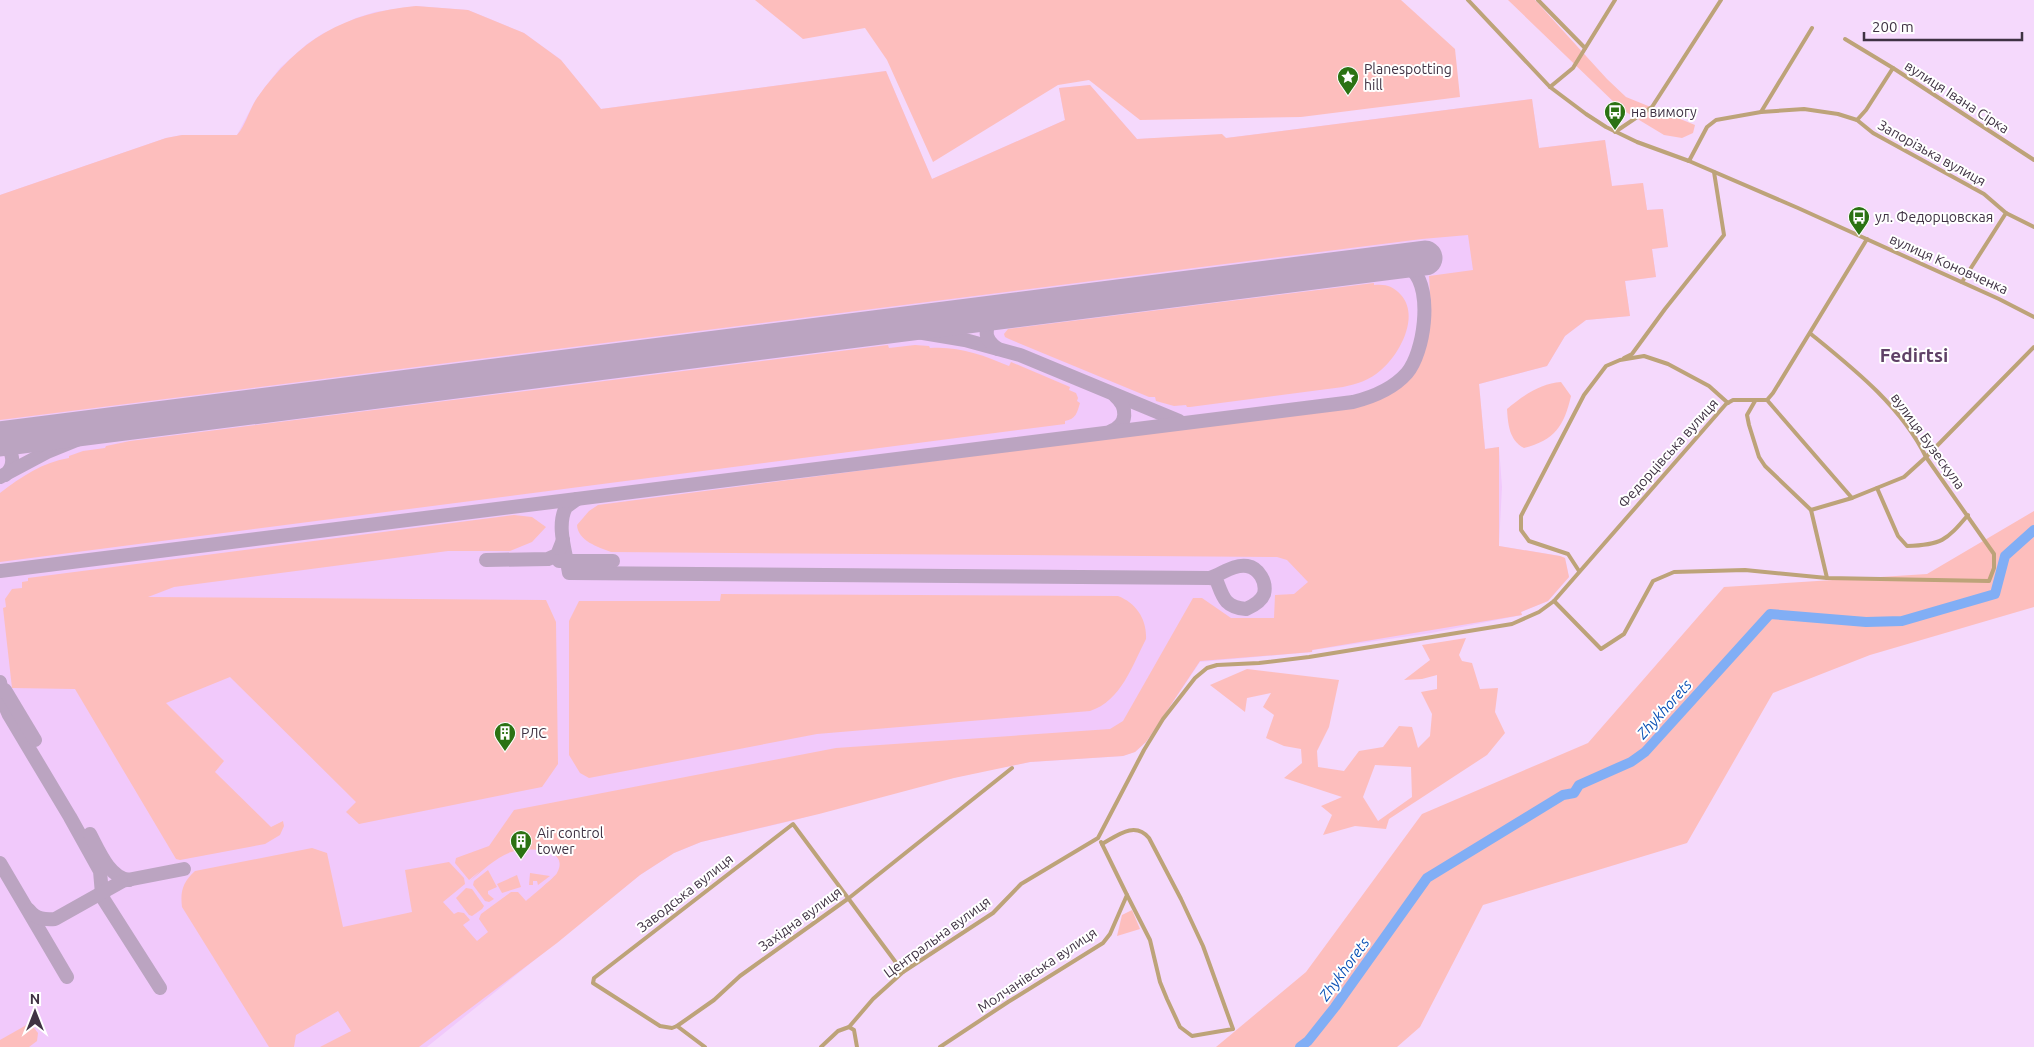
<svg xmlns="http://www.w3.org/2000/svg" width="2034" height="1047" viewBox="0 0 2034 1047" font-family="Ubuntu,sans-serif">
<rect width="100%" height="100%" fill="#f5d9fc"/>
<!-- built -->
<polygon fill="#f1c9fb" points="416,6 468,10 524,33 560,59 601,109 886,71 932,179 1065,120 1059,88 1090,85 1137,139 1222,135 1226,138 1532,99 1539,148 1605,140 1612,186 1643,183 1647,210 1663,209 1668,247 1652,249 1656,277 1625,281 1630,316 1586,320 1565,336 1547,366 1479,384 1485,449 1499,447 1502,487 1499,546 1560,556 1565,558 1569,577 1548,601 1521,612 1522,615 1431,633 1313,650 1312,652 1200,662 1146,742 1135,752 1123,756 1031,762 988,770 912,787 795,820 701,842 674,853 640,875 427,1047 0,1047 0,195 166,138 182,135 237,135 255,101 265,87 280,68 307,44 322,34 356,18 375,12"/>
<!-- green -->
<g fill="#fdbebd" fill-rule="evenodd">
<polygon points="755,0 1401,0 1455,49 1460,97 1301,117 1140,120 1089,80 1058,85 933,162 887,60 865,28 803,39"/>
<polygon points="1508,0 1535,0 1607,79 1626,97 1695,125 1693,133 1682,138 1664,135 1621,109"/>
<path d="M416 6 468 10 524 33 561 60 601 109 886 71 932 179 1065 120 1059 88 1090 85 1137 139 1222 134 1226 138 1532 99 1539 148 1605 140 1612 186 1643 183 1647 210 1663 209 1668 247 1652 249 1656 277 1625 281 1630 316 1586 320 1565 336 1547 366 1479 384 1485 449 1499 447V546L1560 556 1565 558 1569 577 1548 601 1521 612 1522 615 1312 650V652L1200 661 1146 742 1135 752 1123 756 1030 762 954 778 819 814 701 842 674 853 640 875 557 943 419 1047H320L351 1031 338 1011 296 1035 294 1047H269L182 907C180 891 183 882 195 871L312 848 327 853 343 927 412 912 405 870 449 862 464 878 465 884 443 902 454 914 458 912 464 913 470 920 463 925 477 941 488 932 479 919 481 914 511 892H518L526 901C529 898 555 877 557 873 571 847 526 847 511 852 495 858 483 870 470 881L480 871 469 880 455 863 456 858 489 846 514 810 836 748 1110 729 1123 721 1193 598H1202L1231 618H1274L1275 595 1294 594 1308 582 1287 560 1277 557 611 552C598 547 578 541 577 525L589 511 598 505 1345 407C1384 398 1419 376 1428 334 1432 315 1430 295 1429 276L1473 270 1468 235 1422 239 0 420V195L166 138 182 135H237C246 125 249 110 257 98 299 39 344 13 416 6Z"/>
<path d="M1374 283V285C1386 284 1393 286 1401 295 1420 316 1400 354 1381 370 1370 380 1357 384 1343 387L1190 407H1187L1186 405 1174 406 1156 401 1155 397H1149L1009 339 1005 337 1004 334 1008 329Z"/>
<path d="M888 345 889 348 915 345 929 346 930 348C959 346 983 355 1009 366L1011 362 1070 387 1069 390 1076 393 1078 398 1077 401 1080 403C1077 413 1076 419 1065 421V424L0 562V493C21 477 43 462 69 458V456L83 451 105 448 106 446 130 441Z"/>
<path d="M1561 382 1571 396C1564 426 1555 440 1524 448 1509 440 1508 424 1507 409 1522 396 1541 383 1561 382Z"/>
<polygon points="2034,511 2034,607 1870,655 1773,693 1687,843 1483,905 1420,1027 1397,1047 1216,1047 1306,972 1422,814 1588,743 1724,587 1927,574"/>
<polygon points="514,515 532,517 546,527 532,542 510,551 448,551 174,587 148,597 546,600 556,622 558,764 542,787 359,824 346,812 356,802 230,677 166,703 224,761 215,772 271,827 283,821 284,826 280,835 265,844 180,860 176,859 75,689 12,688 3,608 6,607 5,599 12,589 22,588 22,582 28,581 28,578"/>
<path d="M721 594 1118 596C1136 603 1147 619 1146 639 1132 666 1121 701 1090 711L817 734 589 778 580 773 569 755V621L579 601H720Z"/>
<path d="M1466 638 1459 655 1462 661 1472 663 1480 689 1498 688 1495 712 1505 733 1487 755 1389 819 1386 829 1355 826 1323 835 1332 815 1321 806 1342 797 1284 778 1302 763 1301 749 1284 746 1266 738 1274 715 1263 707 1271 693 1247 698 1245 712 1210 685 1247 669 1339 680 1329 727 1317 751 1318 767 1344 771 1359 751 1383 747 1399 726 1412 727 1418 748 1430 736 1432 714 1421 692 1437 689V675L1422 679 1404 680 1430 660 1422 645ZM1375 765 1411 767 1412 797 1378 821 1363 797Z"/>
<polygon points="488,870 497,887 488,891 488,894 494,899 489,902 485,901 473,885 474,881"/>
<polygon points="530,873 550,876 538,885 537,881 533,881 533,885 529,885"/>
<polygon points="517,875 521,887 502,893 497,884"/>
<polygon points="466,888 472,889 484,906 482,909 472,916 469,915 456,898"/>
<polygon points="1132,910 1140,929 1117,936 1122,915"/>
<polygon points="30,1023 38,1033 37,1041 29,1047 0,1047 0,1040"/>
</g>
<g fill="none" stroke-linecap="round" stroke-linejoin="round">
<!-- river -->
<polyline stroke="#81aef5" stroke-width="10" points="1300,1047 1308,1041 1335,1007 1427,878 1563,795 1574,793 1579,785 1631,762 1645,752 1770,614 1866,622 1902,621 1995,594 2005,556 2034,530"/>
<!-- taxiway -->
<g stroke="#bba4c1" stroke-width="14">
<polyline points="847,331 911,331 965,340 1020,355 1179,421"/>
<path d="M998 349C979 336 986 321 1003 311"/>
<path d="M1111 431C1128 425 1128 407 1115 396"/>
<path d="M0 441C13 448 17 465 5 475"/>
<polyline points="0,477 47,452 79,439 165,418"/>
<path d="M577 499 566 507C556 526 566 552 569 573L1210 578 1216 579C1223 597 1224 607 1246 609 1253 606 1261 602 1264 594 1267 582 1259 568 1247 566 1234 564 1222 574 1210 578"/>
<polyline points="486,560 548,559 557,555 563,540"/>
<polyline points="559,561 613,561"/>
<path d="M0 571 1353 402C1373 397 1393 389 1407 373 1424 353 1433 291 1413 271 1405 263 1395 263 1384 263"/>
<polyline points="0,682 4,704 9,715 70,817 100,871 102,894 104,900 160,988"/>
<polyline points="5,690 35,740"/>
<path d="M90 834C99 851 109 877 129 880"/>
<polyline points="0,863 67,977"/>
<polyline points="122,881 184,869"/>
<path d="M29 910C36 919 45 920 55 919L121 882"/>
</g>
<!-- runway -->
<polyline stroke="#bba4c1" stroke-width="35" points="0,439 1425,258"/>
<!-- minor -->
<g stroke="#bda379" stroke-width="4">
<polyline points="1468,0 1550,87 1586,114 1606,127 1637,142 1689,161 1798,208 1999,299 2034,317"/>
<polyline points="1538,0 1585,48"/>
<polyline points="1845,39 1893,68"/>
<polyline points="1550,87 1573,68 1615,0"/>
<polyline points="1761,112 1812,28"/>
<polyline points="1857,120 1866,110 1893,68 2034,160"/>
<polyline points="1615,132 1652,107 1721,0"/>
<polyline points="1689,161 1707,127 1716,120 1761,112 1804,109 1838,114 1857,120 1873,133 1984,194 2006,213 2034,227"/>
<polyline points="1962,282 2006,213"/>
<polyline points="1624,358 1632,354 1665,309 1724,235 1714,172"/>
<polyline points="1767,400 1852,498"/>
<polyline points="1755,401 1747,415 1749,425 1759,457 1765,466 1811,510 1827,578"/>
<path d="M1877 488 1898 536 1907 546C1941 545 1946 541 1968 515"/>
<polyline points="1811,510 1852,498 1904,477 1926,457 2034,347"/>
<polyline points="1579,571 1568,554 1529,541 1521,530 1521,516 1584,395 1606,366 1620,360 1644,356 1668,364 1709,386 1728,403"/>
<path d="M1554 601 1601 649 1624 634 1653 581 1674 572 1745 570 1827 578 1989 581 1994 568V554L1926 457C1901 406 1854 369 1811 334"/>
<path d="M1102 844C1118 835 1135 821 1149 838L1181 899 1203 946 1233 1029 1192 1036 1180 1027 1167 999 1160 982 1150 940 1127 895"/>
<polyline points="903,972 793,824 594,978 593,983 660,1026 672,1028 677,1026 714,1000 740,976 849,898 1012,768"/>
<polyline points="677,1026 705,1047"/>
<polyline points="849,1027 854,1030 857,1047"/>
<polyline points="821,1047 838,1031 849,1027 873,999 903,972 993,913 1021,884 1098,838 1144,750 1163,719 1195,678 1207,668 1217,665 1259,663 1309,657 1512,624 1539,612 1554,601 1726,404 1733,400 1767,400 1773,393 1867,239"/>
<polyline points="940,1047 1008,1002 1103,943 1110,934 1127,895 1101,842"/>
</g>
</g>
<!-- icons -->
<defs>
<g id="sight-pin" transform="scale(1.125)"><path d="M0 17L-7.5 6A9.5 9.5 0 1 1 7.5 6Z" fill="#2b7213" stroke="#fff"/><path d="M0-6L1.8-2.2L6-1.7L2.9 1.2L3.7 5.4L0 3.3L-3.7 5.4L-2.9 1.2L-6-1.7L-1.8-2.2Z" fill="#fff"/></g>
<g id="bus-pin" transform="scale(1.125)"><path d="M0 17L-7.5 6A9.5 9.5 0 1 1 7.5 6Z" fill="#2b7213" stroke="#fff"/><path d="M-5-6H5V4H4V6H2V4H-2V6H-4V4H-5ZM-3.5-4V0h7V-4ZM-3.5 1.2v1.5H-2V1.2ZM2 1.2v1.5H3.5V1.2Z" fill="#fff"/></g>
<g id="building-pin" transform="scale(1.125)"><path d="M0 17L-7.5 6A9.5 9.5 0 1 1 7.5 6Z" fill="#2b7213" stroke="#fff"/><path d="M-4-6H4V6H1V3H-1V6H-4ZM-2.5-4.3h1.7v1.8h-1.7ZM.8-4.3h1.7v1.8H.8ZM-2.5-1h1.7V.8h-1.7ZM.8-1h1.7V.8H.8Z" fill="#fff"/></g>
</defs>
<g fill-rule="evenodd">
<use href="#sight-pin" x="1348" y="77"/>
<use href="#bus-pin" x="1615" y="112"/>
<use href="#bus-pin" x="1859" y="217"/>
<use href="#building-pin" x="505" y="733"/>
<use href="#building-pin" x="521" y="841"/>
</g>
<g text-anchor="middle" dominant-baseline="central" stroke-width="4" stroke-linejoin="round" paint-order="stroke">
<!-- poi labels -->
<g font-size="14" fill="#3f3243" stroke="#fff" text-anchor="start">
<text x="1364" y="69">Planespotting<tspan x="1364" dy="16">hill</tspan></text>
<text x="1631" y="112">на вимогу</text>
<text x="1875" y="217">ул. Федорцовская</text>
<text x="521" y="733">РЛС</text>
<text x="537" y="833">Air control<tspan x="537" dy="16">tower</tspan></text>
</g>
<!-- street labels -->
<g font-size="14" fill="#3f3243" stroke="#fff">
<text transform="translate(1957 97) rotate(33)">вулиця Івана Сірка</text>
<text transform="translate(1932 153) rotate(29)">Запорізька вулиця</text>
<text transform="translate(1949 264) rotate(24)">вулиця Коновченка</text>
<text transform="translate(1928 441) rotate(54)">вулиця Бузескула</text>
<text transform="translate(1668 453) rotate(-48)">Федорцівська вулиця</text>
<text transform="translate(685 893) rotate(-38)">Заводська вулиця</text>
<text transform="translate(800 919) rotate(-36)">Західна вулиця</text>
<text transform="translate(937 937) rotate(-36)">Центральна вулиця</text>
<text transform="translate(1037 970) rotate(-34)">Молчанівська вулиця</text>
</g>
<!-- water labels -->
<g font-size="15" font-style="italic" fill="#0b51b5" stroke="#fff">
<text transform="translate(1664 709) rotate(-48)">Zhykhorets</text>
<text transform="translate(1344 969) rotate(-54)">Zhykhorets</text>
</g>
<!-- district labels -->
<g font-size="19" font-weight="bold" fill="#5f4166" stroke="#fff">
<text x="1914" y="355">Fedirtsi</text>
</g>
</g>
<!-- north arrow -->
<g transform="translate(35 1012)" stroke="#ffffff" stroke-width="4" paint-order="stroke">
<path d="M0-4L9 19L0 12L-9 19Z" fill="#3f3243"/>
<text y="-8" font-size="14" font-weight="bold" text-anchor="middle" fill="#3f3243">N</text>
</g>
<!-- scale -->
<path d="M1864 32v8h158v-8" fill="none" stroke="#3f3243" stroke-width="2.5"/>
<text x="1872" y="32" font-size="15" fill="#3f3243" stroke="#ffffff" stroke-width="4" paint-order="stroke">200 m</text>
</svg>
